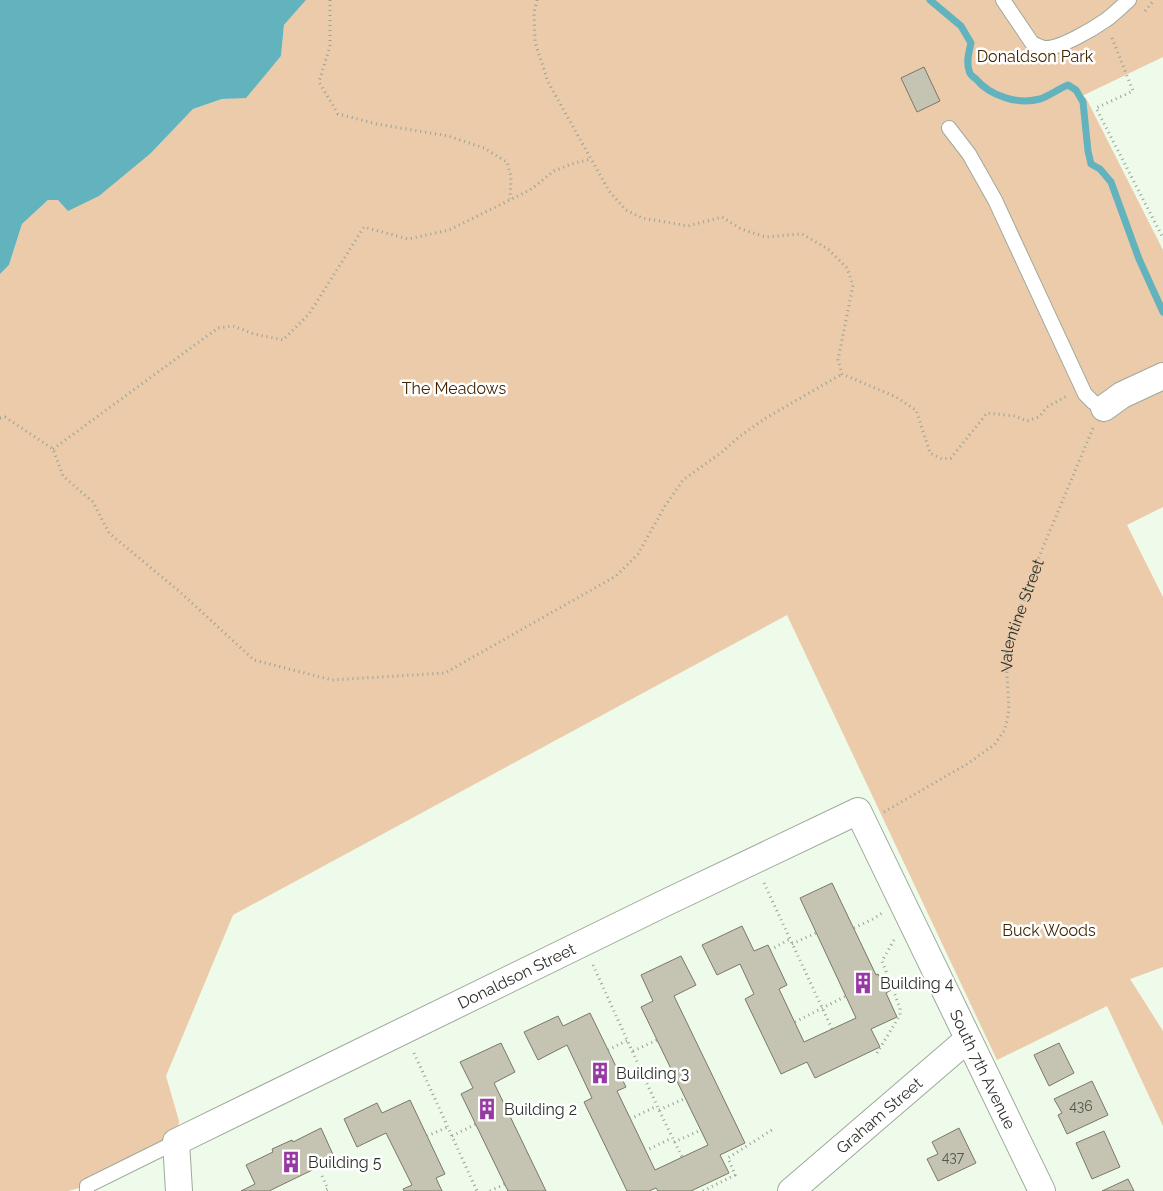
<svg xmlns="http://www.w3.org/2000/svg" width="1163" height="1191" viewBox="0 0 1163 1191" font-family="Raleway,sans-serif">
<rect width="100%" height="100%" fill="#eefaea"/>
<!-- green -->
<polygon fill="#ebcbaa" points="306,0 1163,0 1163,57 1082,96 1086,98 1163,250 1163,507 1127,525 1163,597 1163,967 1130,979 1163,1031 1163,1126 1107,1006 997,1060 787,615 233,915 166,1076 179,1121 176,1142 87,1186 68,1191 0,1191 0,274 9,265 22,224 48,200 58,199 151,153 193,109 222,99 246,97 281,56 284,25"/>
<!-- water -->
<polygon fill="#63b3be" points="0,0 306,0 284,25 281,56 246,98 222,99 193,109 151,153 99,196 68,211 58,200 48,200 22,224 9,265 0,274"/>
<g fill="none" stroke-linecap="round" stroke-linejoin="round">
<!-- stream -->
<path stroke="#63b3be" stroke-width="7" d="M930 0 961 26 971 43C969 52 966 61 969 70 969 73 973 77 976 79 990 96 1018 105 1040 99 1049 96 1058 89 1068 85L1076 90 1083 102 1088 151 1091 164 1100 169 1111 182 1139 259 1163 312"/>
</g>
<!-- building -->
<g fill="#c5c3b2" stroke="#7a7868">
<polygon points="924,67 940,101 917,112 901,78"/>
<polygon points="832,883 876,975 878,974 881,980 885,978 891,990 886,993 897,1017 871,1029 880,1047 815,1078 807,1062 781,1074 745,999 754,994 740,964 717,975 702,945 742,926 754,951 768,945 787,985 779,989 804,1042 856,1018 800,898"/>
<polygon points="681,956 696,985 674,996 745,1143 720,1155 729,1173 691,1191 658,1191 656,1188 649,1191 627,1191 584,1102 592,1098 567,1045 538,1060 524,1032 558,1016 563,1026 590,1013 626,1087 617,1091 655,1170 708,1145 641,1007 653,1001 641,975"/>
<polygon points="501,1043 515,1072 494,1083 546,1191 508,1191 461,1094 473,1088 460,1062"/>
<polygon points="1059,1043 1074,1073 1049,1086 1034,1055"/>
<polygon points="1092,1081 1108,1115 1067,1134 1058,1115 1062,1113 1054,1099"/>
<polygon points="410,1100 445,1174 436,1178 442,1191 404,1191 403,1189 412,1185 386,1133 357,1147 344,1119 377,1103 382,1113"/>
<polygon points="321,1128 335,1159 269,1191 241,1191 255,1184 246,1165 273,1152 272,1149 292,1140 293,1142"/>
<polygon points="959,1128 976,1163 938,1181 927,1159 938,1154 932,1142"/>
<polygon points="1104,1131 1120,1167 1092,1179 1076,1143"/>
<polygon points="1128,1179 1134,1191 1102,1191"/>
</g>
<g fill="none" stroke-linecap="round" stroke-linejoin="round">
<!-- lane casing -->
<g stroke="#9fa99b" stroke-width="16">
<g id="lane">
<path d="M1003 0 1032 43C1037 45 1041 48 1046 48 1061 48 1093 29 1106 20 1114 14 1121 7 1129 0"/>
<polyline points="949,128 969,154 995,200 1085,394 1093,402 1104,408"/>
<polyline points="87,1191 87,1186 176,1142"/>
</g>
</g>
<!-- street casing -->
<g stroke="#9fa99b" stroke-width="28">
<g id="street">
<polyline points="1104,408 1122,395 1163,376"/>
<path id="s2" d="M179 1191 176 1142 667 902 858 811 1042 1191"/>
<path id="s3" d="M791 1191 968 1039"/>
</g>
</g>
<!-- path -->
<g stroke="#99a196" stroke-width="3" stroke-dasharray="1 4" stroke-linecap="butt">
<polyline points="330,0 330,46 319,82 338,114 377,124 448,136 484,148 507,162 511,177 510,199"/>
<polyline points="537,0 534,12 535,42 548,82 609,191 626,210 642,218 688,226 722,217 741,229 766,237 802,234 828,249 847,268 853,285 838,360 842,374 896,397 916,410 930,453 942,459 951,458 987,413 1015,416 1027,421 1039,417 1047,407 1067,396"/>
<polyline points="1145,11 1154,0"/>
<polyline points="1112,38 1133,91 1096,108 1163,238"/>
<polyline points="0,418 5,417 53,449 63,476 93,502 109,533 180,592 254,660 332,680 445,673 616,576 638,554 665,506 683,480 722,452 740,436 766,418 842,374"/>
<polyline points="53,449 218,328 233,326 254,334 283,340 309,314 364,227 408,239 449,230 530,190 554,171 571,164 591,159"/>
<path id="s1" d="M884 812 967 764 994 745 1004 731 1007 721 1009 709 1006 658 1008 643 1041 552 1093 428"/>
<polyline points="764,883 832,1029"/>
<polyline points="854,928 873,919 882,913"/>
<polyline points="792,944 816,933"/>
<polyline points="770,950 790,939"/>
<polyline points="593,965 659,1110 682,1157"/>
<polyline points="795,1022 846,996"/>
<polyline points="608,1050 628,1040"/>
<polyline points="633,1051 657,1040"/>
<polyline points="414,1053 477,1191"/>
<polyline points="877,1053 900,1015 900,1008 882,961 894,940"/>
<polyline points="659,1110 686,1098"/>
<polyline points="630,1119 657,1106"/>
<polyline points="427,1136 448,1127"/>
<polyline points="452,1136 476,1124"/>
<polyline points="674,1142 701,1130"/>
<polyline points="645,1151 672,1138"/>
<polyline points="322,1176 328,1189 323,1191"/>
<polyline points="490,1191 505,1184"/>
<polyline points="703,1191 735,1175 728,1158 775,1128"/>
</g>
<!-- lane -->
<use href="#lane" stroke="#fff" stroke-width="14"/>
<!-- street -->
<use href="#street" stroke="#fff" stroke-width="26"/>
</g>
<!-- icons -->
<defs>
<g id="building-bare" transform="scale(1.725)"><path d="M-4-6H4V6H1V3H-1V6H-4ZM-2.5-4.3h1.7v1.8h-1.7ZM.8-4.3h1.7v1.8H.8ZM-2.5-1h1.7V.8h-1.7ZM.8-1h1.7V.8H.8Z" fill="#9739a2" stroke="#fff" stroke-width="2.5" paint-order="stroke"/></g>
</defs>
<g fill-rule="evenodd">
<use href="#building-bare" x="863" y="983"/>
<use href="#building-bare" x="600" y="1073"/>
<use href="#building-bare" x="487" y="1109"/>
<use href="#building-bare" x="291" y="1162"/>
</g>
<g text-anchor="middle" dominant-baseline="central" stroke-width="5" stroke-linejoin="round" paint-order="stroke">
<!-- number labels -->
<g font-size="14" fill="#53564d">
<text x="1081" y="1106">436</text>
<text x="953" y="1157">437</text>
</g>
<!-- park labels -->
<g font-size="16" fill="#422500" stroke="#fff">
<text x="1035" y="56">Donaldson Park</text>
<text x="454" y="388">The Meadows</text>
<text x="1049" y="930">Buck Woods</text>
</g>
<!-- street labels -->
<g font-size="16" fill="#2d312b" stroke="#fff">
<text stroke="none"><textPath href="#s1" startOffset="265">Valentine Street</textPath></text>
<text stroke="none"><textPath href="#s2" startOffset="428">Donaldson Street</textPath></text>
<text stroke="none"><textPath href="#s2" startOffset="1094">South 7th Avenue</textPath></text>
<text stroke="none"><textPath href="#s3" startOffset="116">Graham Street</textPath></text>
</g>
<!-- poi labels -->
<g font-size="16" fill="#2d312b" stroke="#fff" text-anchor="start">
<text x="880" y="983">Building 4</text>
<text x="616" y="1073">Building 3</text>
<text x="504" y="1109">Building 2</text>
<text x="308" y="1162">Building 5</text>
</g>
</g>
</svg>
